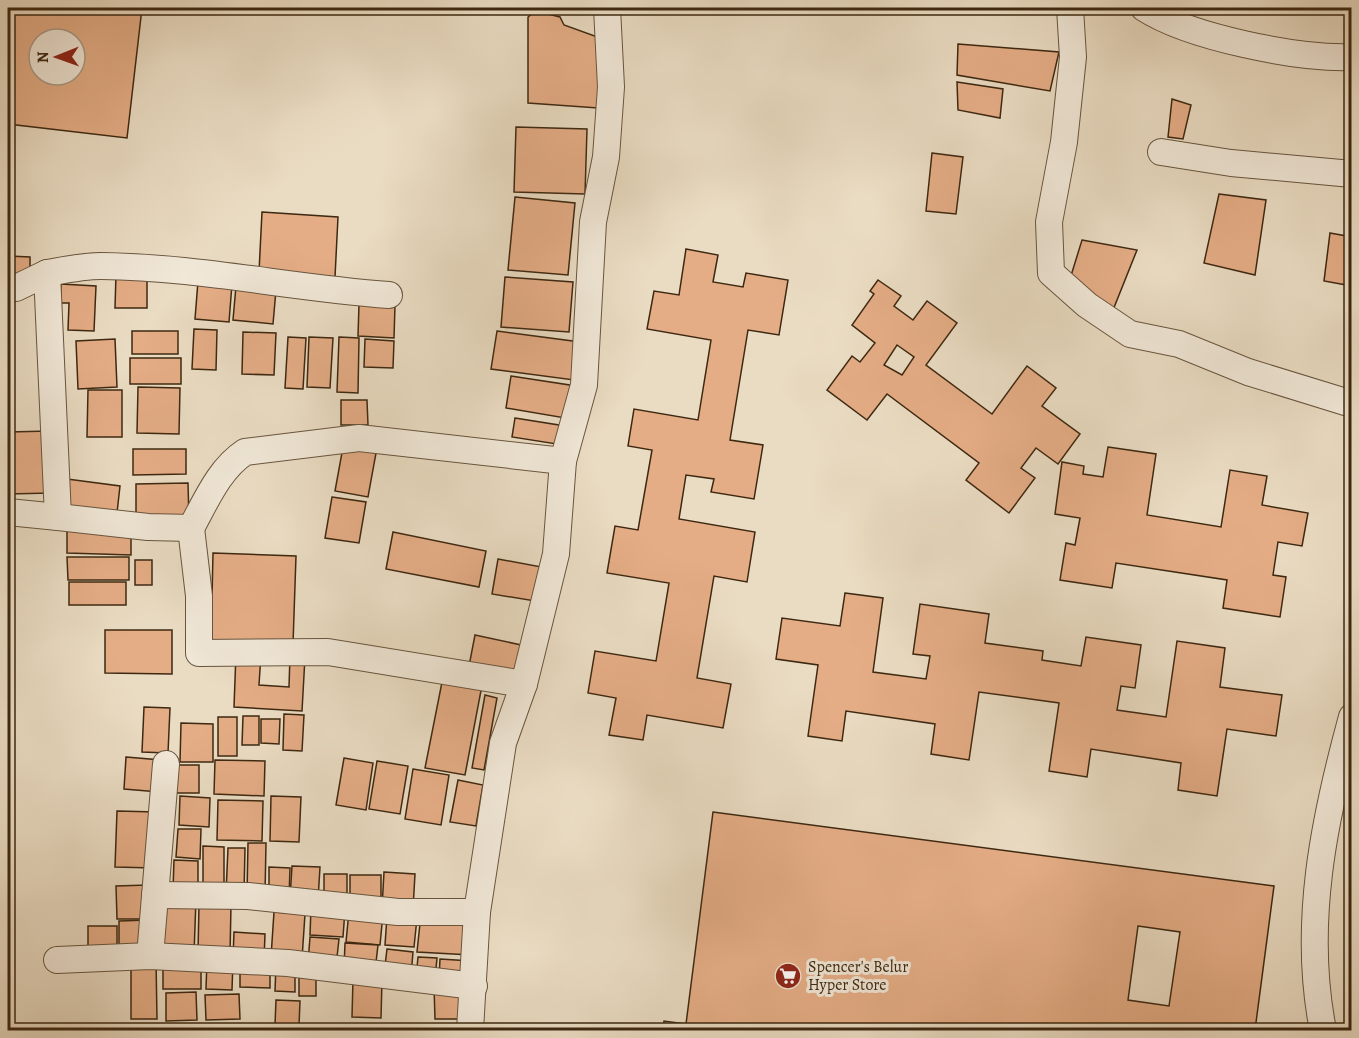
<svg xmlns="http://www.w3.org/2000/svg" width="1359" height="1038" viewBox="0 0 1359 1038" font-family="Alegreya,serif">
<rect width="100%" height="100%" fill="#eadcc3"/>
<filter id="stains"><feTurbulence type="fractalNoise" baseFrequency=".00333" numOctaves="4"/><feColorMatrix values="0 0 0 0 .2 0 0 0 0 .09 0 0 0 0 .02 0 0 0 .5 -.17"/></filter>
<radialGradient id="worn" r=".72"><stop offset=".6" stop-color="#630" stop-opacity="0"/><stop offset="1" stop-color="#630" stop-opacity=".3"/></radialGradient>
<!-- building -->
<g fill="#e5ad86" stroke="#3d2811" stroke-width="1.5" fill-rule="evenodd">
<path d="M8 8H142L127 138 8 124ZM39 39H75V75H39Z"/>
<polygon points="536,11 560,17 564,25 603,39 598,108 528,103 528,17"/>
<polygon points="958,44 1059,52 1050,91 957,75"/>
<polygon points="957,82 1003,89 1000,118 958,110"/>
<polygon points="1172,99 1191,105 1183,139 1168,137"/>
<polygon points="516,127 587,129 585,194 514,192"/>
<polygon points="932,153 963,157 956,214 926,211"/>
<polygon points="1219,194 1266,200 1255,275 1204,263"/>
<polygon points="515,197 575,203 568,275 508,270"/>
<polygon points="262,212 338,217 335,277 259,272"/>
<polygon points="1330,233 1352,237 1352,286 1324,281"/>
<polygon points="1082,240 1137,250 1113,310 1070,279"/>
<polygon points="686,249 718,255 713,282 743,287 746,273 788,280 779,335 748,330 730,440 763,445 754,499 711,492 714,479 686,475 679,519 755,532 747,582 714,576 697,678 731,684 723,728 647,715 643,740 609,735 616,698 588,693 595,651 656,661 669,583 607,573 615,526 638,530 652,450 628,446 634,409 698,420 711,340 647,329 654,291 679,295"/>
<polygon points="8,256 30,257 30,278 8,277"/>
<polygon points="116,274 147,274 147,308 115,308"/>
<polygon points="505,277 573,282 569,332 501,327"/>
<path d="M878 280 901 296 894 306 913 320 927 301 957 323 926 365 992 414 1027 366 1056 388 1042 406 1080 434 1058 464 1036 448 1021 468 1035 478 1009 513 966 480 979 463 887 394 867 420 827 390 852 356 860 362 875 343 852 325 874 294 870 291ZM897 345 914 357 902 375 884 365Z"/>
<polygon points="198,281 232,284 229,322 195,319"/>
<polygon points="61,284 96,286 94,331 68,330 69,303 60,303"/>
<polygon points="236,286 276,290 273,324 233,320"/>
<polygon points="359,304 395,305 394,338 358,336"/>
<polygon points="194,329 217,330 216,370 192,369"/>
<rect x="132" y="331" width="46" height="23"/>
<polygon points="497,331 580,342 574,380 491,369"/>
<polygon points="243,332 276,333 274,375 242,374"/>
<polygon points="288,337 306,338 303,389 285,388"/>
<polygon points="309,337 333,338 330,388 307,387"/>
<polygon points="339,337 359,338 358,393 337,392"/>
<polygon points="115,339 117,387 78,389 76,341"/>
<polygon points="365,339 394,341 393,368 364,367"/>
<rect x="130" y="358" width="51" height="26"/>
<polygon points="511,376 576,386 571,419 506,408"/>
<polygon points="138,387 180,388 179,434 137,433"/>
<polygon points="88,390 122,390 122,437 87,437"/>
<polygon points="341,400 367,400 368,425 341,425"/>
<polygon points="515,418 565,426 563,445 512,437"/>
<polygon points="50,431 51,493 8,494 8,432"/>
<polygon points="343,447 376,453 368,497 335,491"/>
<polygon points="1108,447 1156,454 1147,515 1221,527 1230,470 1267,476 1262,505 1308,513 1302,546 1278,542 1273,575 1286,577 1280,617 1223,608 1227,580 1116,563 1112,588 1060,580 1066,543 1075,545 1080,518 1055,514 1062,462 1084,466 1083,474 1103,477"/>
<polygon points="133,449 186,449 186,474 133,475"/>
<polygon points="67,479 120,486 117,513 64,507"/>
<polygon points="188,483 189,520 136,521 136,484"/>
<polygon points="332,497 366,502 359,543 325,538"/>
<polygon points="67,529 131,531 131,555 67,553"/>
<polygon points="393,532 486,551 479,587 386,569"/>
<polygon points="213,553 296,556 293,644 211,642"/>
<polygon points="67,557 129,557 129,580 68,580"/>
<polygon points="498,559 547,568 541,602 492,594"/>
<rect x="135" y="560" width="17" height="25"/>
<rect x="69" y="582" width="57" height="23"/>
<polygon points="845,593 883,598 873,672 926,679 930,656 913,654 920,604 989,614 985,643 1043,651 1042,660 1081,666 1086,637 1141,645 1135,688 1121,686 1117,710 1166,717 1177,641 1225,648 1220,687 1282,695 1276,736 1227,729 1217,796 1178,790 1181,763 1091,749 1087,777 1049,771 1059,703 979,692 969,760 931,754 935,724 846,711 842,741 808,736 818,665 776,659 782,618 840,626"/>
<polygon points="105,630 172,630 172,674 105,673"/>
<polygon points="475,635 526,646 520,676 469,666"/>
<polygon points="236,653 261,654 259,685 289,687 290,656 305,657 302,711 234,707"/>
<polygon points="444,672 483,680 465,775 425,768"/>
<polygon points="485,695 497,698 484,770 472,768"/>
<polygon points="144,707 170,708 168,753 142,752"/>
<polygon points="284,714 304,715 302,751 283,750"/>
<polygon points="243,716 259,716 259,745 242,745"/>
<rect x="218" y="717" width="19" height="39"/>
<polygon points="261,719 280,719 279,744 261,743"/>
<polygon points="181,723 213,724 213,762 180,762"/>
<polygon points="126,757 161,760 159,792 124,789"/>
<polygon points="344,758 373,763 366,810 336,805"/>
<polygon points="215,760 265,761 264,796 214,794"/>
<polygon points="377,761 408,766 400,814 369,809"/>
<rect x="176" y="765" width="23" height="28"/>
<polygon points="413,769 449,775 441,825 405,819"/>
<polygon points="458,780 483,785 476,826 450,822"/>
<polygon points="180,796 210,798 209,827 179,825"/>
<polygon points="271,796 301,797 299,842 270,841"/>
<polygon points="218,800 263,801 262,841 217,840"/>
<polygon points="117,811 156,812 154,868 115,867"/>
<path d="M713 812 1274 886 1255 1030H663L664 1021 686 1024ZM1138 926 1180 932 1169 1006 1128 1000Z"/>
<polygon points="178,829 201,829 200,859 176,857"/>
<polygon points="248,843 266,843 265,895 247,894"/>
<polygon points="203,846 224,847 224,888 203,887"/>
<polygon points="228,848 245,848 244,893 226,893"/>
<polygon points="174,860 198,861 198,890 173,890"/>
<polygon points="292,866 320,867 318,900 290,899"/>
<polygon points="269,867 290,868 289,898 269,898"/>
<polygon points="384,872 415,874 413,909 382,908"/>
<polygon points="324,874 347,874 347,902 324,901"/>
<rect x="350" y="875" width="31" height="29"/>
<polygon points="148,885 148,919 117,919 116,886"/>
<polygon points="163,898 196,899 194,954 161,953"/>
<polygon points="199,904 231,905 230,954 198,953"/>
<polygon points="311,908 345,910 343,937 310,935"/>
<polygon points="349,911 383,914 380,945 346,942"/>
<polygon points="274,912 305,914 302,959 271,957"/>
<polygon points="421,914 474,918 471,955 417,952"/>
<polygon points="387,916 417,918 414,947 385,945"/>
<polygon points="148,920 148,949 119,950 119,921"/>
<rect x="88" y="926" width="29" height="29"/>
<polygon points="234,932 265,934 264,960 233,959"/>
<polygon points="310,937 339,939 336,966 308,963"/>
<polygon points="345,943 378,945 375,971 344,968"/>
<polygon points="387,949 413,952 411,976 384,974"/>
<polygon points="418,957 437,958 435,979 416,978"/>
<rect x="163" y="959" width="38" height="30"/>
<polygon points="440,959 471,961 470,980 439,979"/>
<polygon points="131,960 156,960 157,1019 131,1019"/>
<polygon points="207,960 233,961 232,990 206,989"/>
<polygon points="240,964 270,965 270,988 240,987"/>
<polygon points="276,965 295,965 295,992 275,991"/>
<rect x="299" y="971" width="17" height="25"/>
<polygon points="353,979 382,980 381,1018 352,1017"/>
<polygon points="434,987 462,987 462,1019 435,1019"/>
<polygon points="196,992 197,1020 166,1021 166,993"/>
<polygon points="239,994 240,1019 206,1020 205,995"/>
<polygon points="276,1000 300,1001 299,1026 275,1025"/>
</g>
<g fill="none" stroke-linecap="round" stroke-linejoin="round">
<!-- street casing -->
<g stroke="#68553e" stroke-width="28">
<g id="street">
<polyline points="1070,8 1073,57 1064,142 1049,222 1051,273 1087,305 1130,334 1179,344 1248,372 1352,404"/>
<path d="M1144 8C1189 37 1297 59 1352 57"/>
<polyline points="1161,152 1231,163 1352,174"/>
<path d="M47 273C64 270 83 266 101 266 198 267 292 288 389 295"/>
<polyline points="8,287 16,288 47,273 58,517 148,527 191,528 199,596 199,653 328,652 524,684"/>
<polyline points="8,512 58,517"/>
<path d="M191 528C206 501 219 469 245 452L359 438 563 461"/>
<polyline points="155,895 248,896 398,912 477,912"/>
<polyline points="150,956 166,764"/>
<polyline points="57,960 150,956 288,963 474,986"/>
<polyline points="470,1030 477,912 503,743 524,684 556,554 563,461 584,385 593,222 606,157 611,87 607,8"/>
<path d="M1323 1030C1302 925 1324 819 1352 717"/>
</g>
</g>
<!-- street -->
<use href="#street" stroke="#f1e8d8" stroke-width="26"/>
</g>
<!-- icons -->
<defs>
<g id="supermarket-disc" transform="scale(1.35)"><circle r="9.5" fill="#8f2418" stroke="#f1e8d8"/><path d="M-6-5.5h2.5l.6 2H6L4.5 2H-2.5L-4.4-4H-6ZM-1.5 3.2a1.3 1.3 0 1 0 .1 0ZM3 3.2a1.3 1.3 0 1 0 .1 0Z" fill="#fff"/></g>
</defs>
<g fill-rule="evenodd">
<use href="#supermarket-disc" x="788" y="976"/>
</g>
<g text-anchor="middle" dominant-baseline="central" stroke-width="6" stroke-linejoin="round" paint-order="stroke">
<!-- poi labels -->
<g font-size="16" fill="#3d2811" stroke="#f1e8d8" text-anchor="start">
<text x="808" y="967">Spencer's Belur<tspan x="808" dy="18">Hyper Store</tspan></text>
</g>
</g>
<!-- margin -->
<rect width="1359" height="1038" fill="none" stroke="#eadcc3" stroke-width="30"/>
<rect x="9" y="9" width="1341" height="1020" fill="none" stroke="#3d2811" stroke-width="3"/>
<rect x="15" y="15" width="1329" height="1008" fill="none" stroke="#3d2811" stroke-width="1.5"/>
<!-- north arrow -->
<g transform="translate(57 57) rotate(269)"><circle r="28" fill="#f1e8d8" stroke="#a99b88" stroke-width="1.5"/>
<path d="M0-4.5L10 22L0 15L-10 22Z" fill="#8f2418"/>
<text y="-9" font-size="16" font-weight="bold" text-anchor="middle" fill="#3d2811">N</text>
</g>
<rect width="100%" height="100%" filter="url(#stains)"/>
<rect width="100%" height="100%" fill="url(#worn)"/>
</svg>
